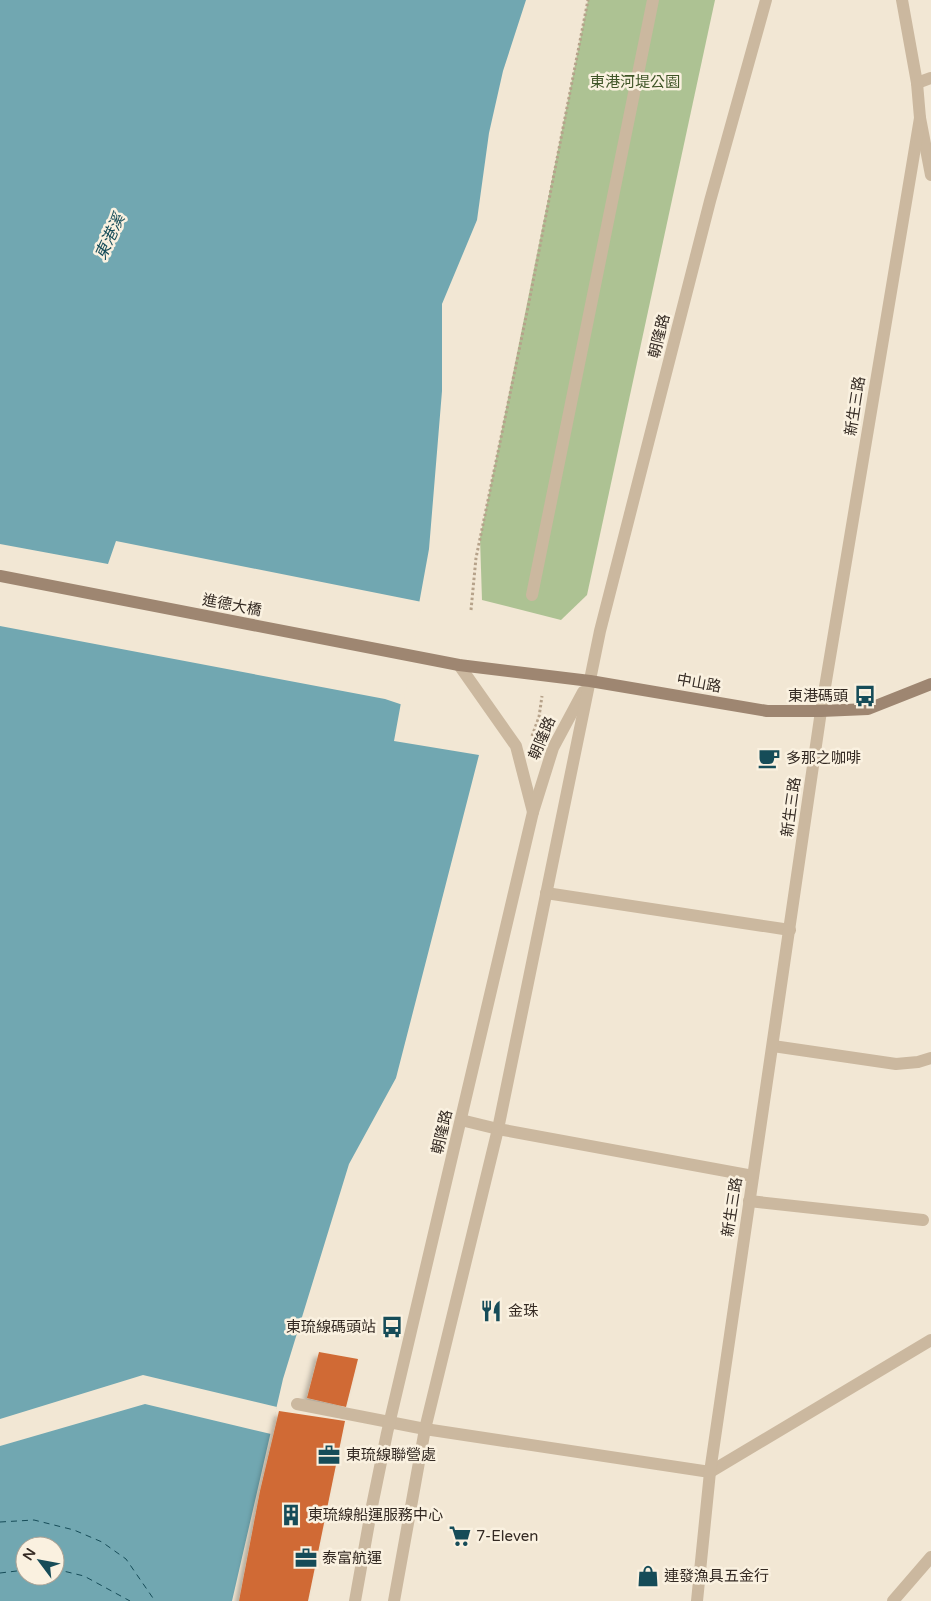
<svg xmlns="http://www.w3.org/2000/svg" width="931" height="1601" viewBox="0 0 931 1601" font-family="'Varela Round','Noto Sans TC',sans-serif">
<defs>
<filter id="shadow"><feDropShadow dx="-4.5" dy="4.5" stdDeviation="2.5" flood-color="#0004"/></filter>
</defs>
<rect width="100%" height="100%" fill="#f2e7d4"/>
<!-- green -->
<polygon fill="#adc293" points="588,0 715,0 587,595 561,620 482,600 480,538"/>
<!-- water -->
<path fill="#71a7b1" fill-rule="evenodd" d="M0 0H526L503 71 489 133 477 220 442 304V391L429 549 394 741 479 755 396 1078 349 1164 283 1379 232 1601H0ZM25 1546H55V1576H25Z"/>
<!-- pier -->
<g fill="#f2e7d4">
<polygon points="116,541 422,602 403,705 385,699 0,626 0,544 108,564"/>
<polygon points="143,1375 277,1407 271,1434 145,1404 0,1446 0,1419"/>
</g>
<g fill="none" stroke-linecap="round" stroke-linejoin="round">
<!-- ferry -->
<g stroke="#164c58" stroke-width="1" stroke-dasharray="6 5" stroke-linecap="butt">
<polyline points="0,1522 34,1520 74,1530 102,1542 126,1559 155,1601"/>
<polyline points="55,1569 84,1576 130,1601"/>
<polyline points="0,1573 25,1570"/>
</g>
</g>
<!-- building -->
<g fill="#d06b34" filter="url(#shadow)">
<polygon points="319,1352 358,1359 346,1407 307,1398"/>
<polygon points="279,1411 345,1421 321,1538 308,1601 239,1601 260,1491"/>
</g>
<g fill="none" stroke-linecap="round" stroke-linejoin="round">
<!-- path -->
<g stroke="#b6a28a" stroke-width="3" stroke-dasharray="2.5 2.5" stroke-linecap="butt">
<polyline points="471,610 476,558 528,307 588,0"/>
<polyline points="532,736 539,717 542,696"/>
</g>
<!-- lane -->
<g stroke="#cbb89f" stroke-width="12">
<polyline points="917,83 931,78"/>
<polyline points="546,893 790,930"/>
<polyline points="773,1046 896,1064 918,1062 931,1058"/>
<polyline points="461,1120 498,1129 753,1176"/>
<polyline points="749,1201 923,1220"/>
<polyline points="297,1404 425,1429 710,1472"/>
</g>
<!-- street -->
<g stroke="#cbb89f" stroke-width="12">
<polyline points="902,0 917,83 920,118 931,175"/>
<polyline points="532,595 653,0"/>
<polyline points="459,665 516,746 533,812"/>
<polyline points="710,1472 931,1340"/>
<polyline points="355,1601 372,1506 387,1433 533,812 553,748 583,692"/>
<polyline points="394,1601 425,1429 498,1129 600,631 710,201 766,0"/>
<polyline points="697,1601 710,1472 821,711 920,118"/>
<polyline points="893,1601 931,1557"/>
</g>
<!-- secondary -->
<polyline stroke="#9e8671" stroke-width="12" points="0,576 459,665 590,681 767,711 821,711 868,709 931,684"/>
</g>
<!-- icons -->
<defs>
<g id="bus-bare" transform="scale(1.725)"><path d="M-5-6H5V4H4V6H2V4H-2V6H-4V4H-5ZM-3.5-4V0h7V-4ZM-3.5 1.2v1.5H-2V1.2ZM2 1.2v1.5H3.5V1.2Z" fill="#164c58" stroke="#faf1e0" stroke-width="2.5" paint-order="stroke"/></g>
<g id="cafe-bare" transform="scale(1.725)"><path d="M-5.5-4.5H6V0H3Q3 3.5 0 3.5H-2.5Q-5.5 3.5-5.5 0ZM3-3.2v2h1.7v-2ZM-6 4.5H4V6H-6Z" fill="#164c58" stroke="#faf1e0" stroke-width="2.5" paint-order="stroke"/></g>
<g id="restaurant-bare" transform="scale(1.725)"><path d="M-5-6h1v4h1v-4h1v4h1v-4h1v5L-1.5 .5V6h-2V.5L-5-1ZM5-6V6H3V1.5H1.5Q1.5-4 5-6Z" fill="#164c58" stroke="#faf1e0" stroke-width="2.5" paint-order="stroke"/></g>
<g id="office-bare" transform="scale(1.725)"><path d="M-6-3h4V-5.5h4V-3h4V5H-6ZM-1-4.5V-3h2v-1.5ZM-6 0V1H6V0Z" fill="#164c58" stroke="#faf1e0" stroke-width="2.5" paint-order="stroke"/></g>
<g id="building-bare" transform="scale(1.725)"><path d="M-4-6H4V6H1V3H-1V6H-4ZM-2.5-4.3h1.7v1.8h-1.7ZM.8-4.3h1.7v1.8H.8ZM-2.5-1h1.7V.8h-1.7ZM.8-1h1.7V.8H.8Z" fill="#164c58" stroke="#faf1e0" stroke-width="2.5" paint-order="stroke"/></g>
<g id="supermarket-bare" transform="scale(1.725)"><path d="M-6-5.5h2.5l.6 2H6L4.5 2H-2.5L-4.4-4H-6ZM-1.5 3.2a1.3 1.3 0 1 0 .1 0ZM3 3.2a1.3 1.3 0 1 0 .1 0Z" fill="#164c58" stroke="#faf1e0" stroke-width="2.5" paint-order="stroke"/></g>
<g id="shop-bare" transform="scale(1.725)"><path d="M-5-2.5h2.3a2.7 3.5 0 0 1 5.4 0H5L5.5 6h-11ZM-1.5-2.5h3a1.5 2.3 0 0 0-3 0Z" fill="#164c58" stroke="#faf1e0" stroke-width="2.5" paint-order="stroke"/></g>
</defs>
<g fill-rule="evenodd">
<use href="#bus-bare" x="865" y="696"/>
<use href="#cafe-bare" x="769" y="758"/>
<use href="#restaurant-bare" x="491" y="1311"/>
<use href="#bus-bare" x="392" y="1327"/>
<use href="#office-bare" x="329" y="1455"/>
<use href="#building-bare" x="291" y="1515"/>
<use href="#supermarket-bare" x="460" y="1536"/>
<use href="#office-bare" x="306" y="1558"/>
<use href="#shop-bare" x="648" y="1576"/>
</g>
<g text-anchor="middle" dominant-baseline="central" stroke-width="5" stroke-linejoin="round" paint-order="stroke">
<!-- park labels -->
<g font-size="15" fill="#3e5426" stroke="#faf1e0">
<text x="635" y="82">東港河堤公園</text>
</g>
<!-- street labels -->
<g font-size="15" fill="#342a23" stroke="#faf1e0">
<text transform="translate(659 336) rotate(-76)">朝隆路</text>
<text transform="translate(855 406) rotate(-81)">新生三路</text>
<text transform="translate(232 605) rotate(11)">進德大橋</text>
<text transform="translate(699 683) rotate(10)">中山路</text>
<text transform="translate(542 738) rotate(-67)">朝隆路</text>
<text transform="translate(791 807) rotate(-82)">新生三路</text>
<text transform="translate(442 1132) rotate(-77)">朝隆路</text>
<text transform="translate(732 1207) rotate(-81)">新生三路</text>
</g>
<!-- poi labels -->
<g font-size="15" fill="#342a23" stroke="#faf1e0" text-anchor="start">
<text x="848" y="696" text-anchor="end">東港碼頭</text>
<text x="786" y="758">多那之咖啡</text>
<text x="508" y="1311">金珠</text>
<text x="376" y="1327" text-anchor="end">東琉線碼頭站</text>
<text x="346" y="1455">東琉線聯營處</text>
<text x="308" y="1515">東琉線船運服務中心</text>
<text x="476" y="1536">7-Eleven</text>
<text x="322" y="1558">泰富航運</text>
<text x="664" y="1576">連發漁具五金行</text>
</g>
<!-- water labels -->
<g font-size="16" font-style="italic" fill="#164c58" stroke="#faf1e0">
<text transform="translate(110 237) rotate(-65)">東港溪</text>
</g>
</g>
<!-- north arrow -->
<g transform="translate(40 1561) rotate(302)"><circle r="24" fill="#faf1e0" stroke="#aba194"/>
<path d="M0-4L9 19L0 12L-9 19Z" fill="#164c58"/>
<text y="-8" font-size="14" font-weight="bold" text-anchor="middle" fill="#342a23">N</text>
</g>
</svg>
